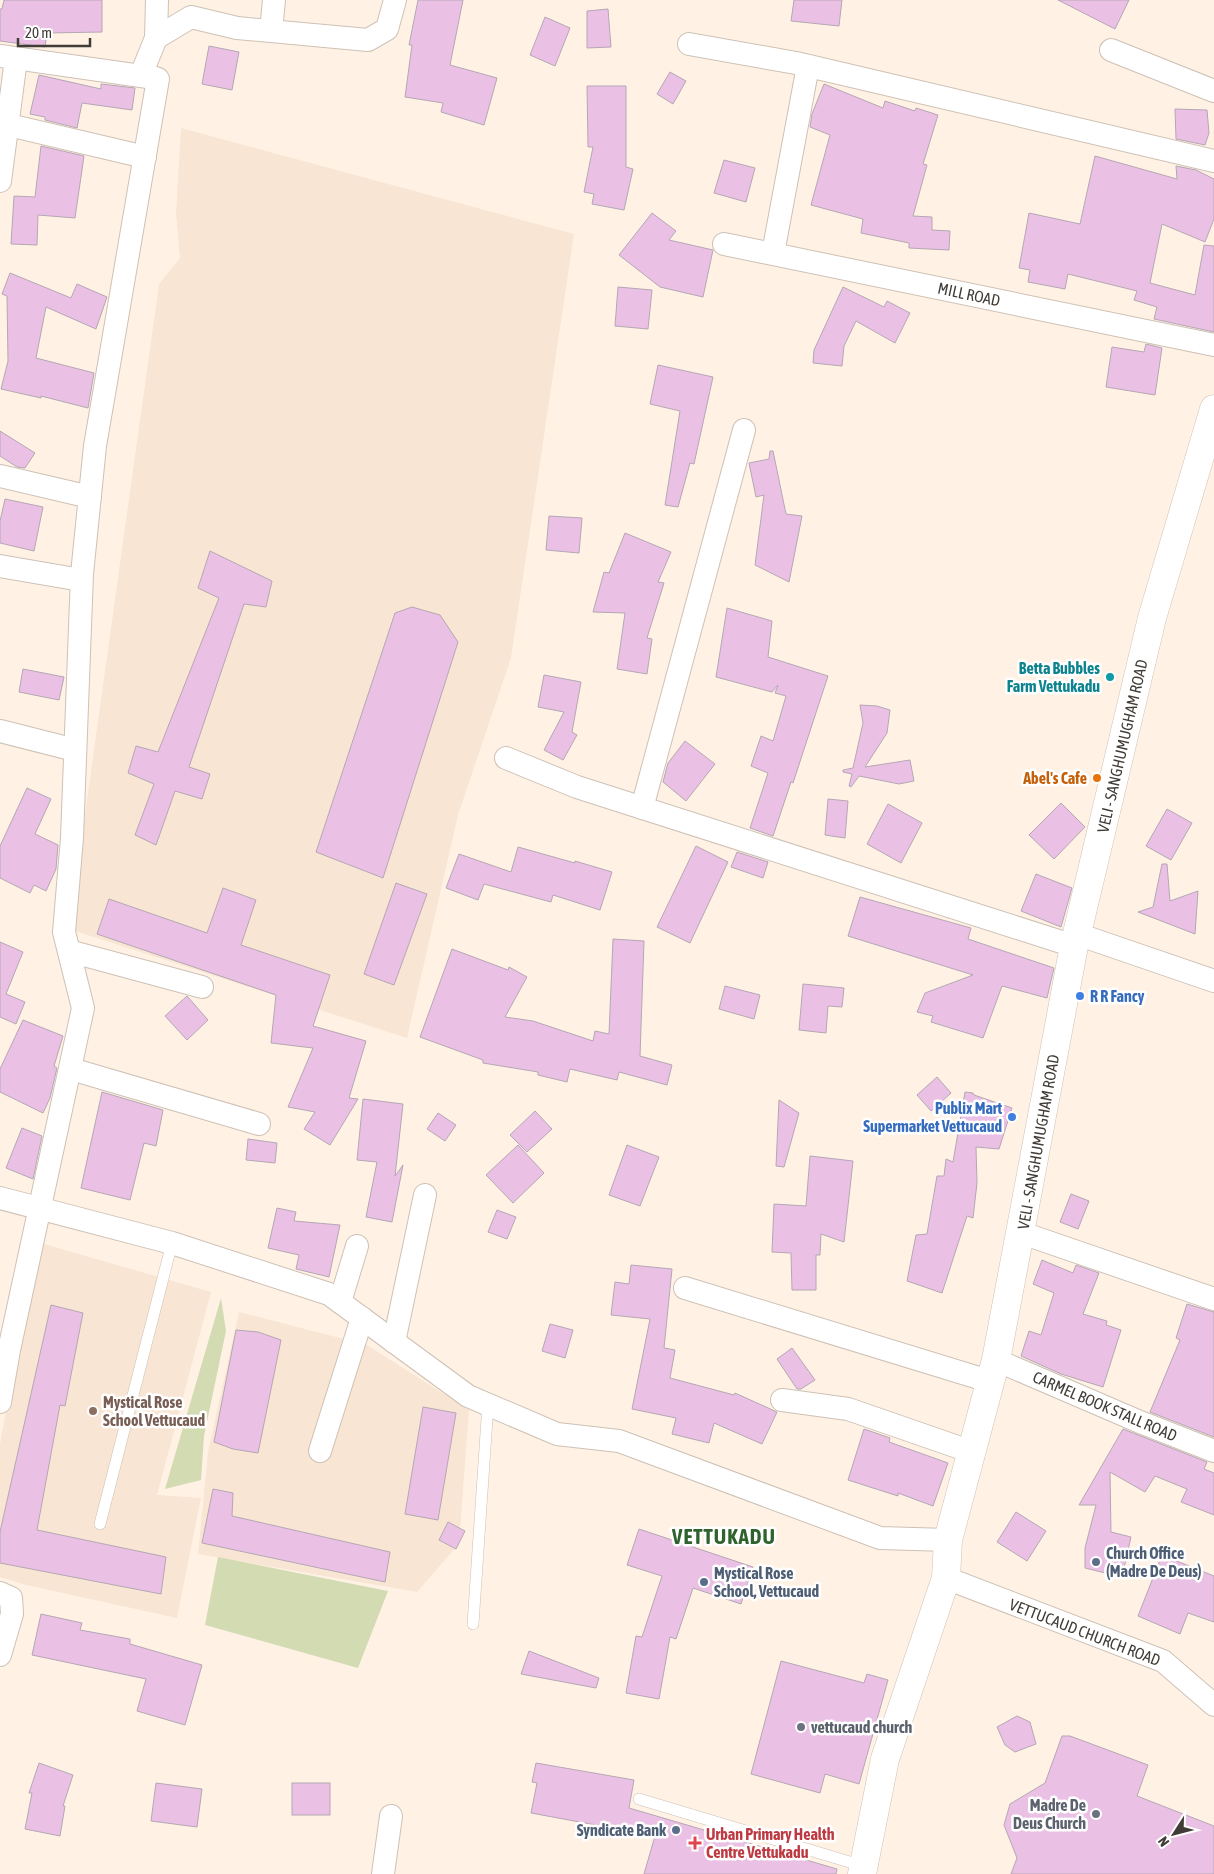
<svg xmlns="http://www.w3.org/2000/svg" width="1214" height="1874" viewBox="0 0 1214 1874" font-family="'Asap Condensed',sans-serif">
<rect width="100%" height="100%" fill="#fff2e5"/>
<!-- built -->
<g fill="#f8e5d3">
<polygon points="181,128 574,234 511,658 458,815 407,1038 69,929 159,284 180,258 176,213"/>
<polygon points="37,1242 211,1292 157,1495 201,1498 177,1618 26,1585 0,1577 0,1444"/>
<polygon points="239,1312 367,1345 469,1410 459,1544 417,1592 198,1554 208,1452"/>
</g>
<!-- green -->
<g fill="#d3dbb3">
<polygon points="221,1298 226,1331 204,1436 201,1480 165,1489"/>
<polygon points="218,1557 388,1591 358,1668 205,1625"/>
</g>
<!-- building -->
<g fill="#eac1e5" stroke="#b4a7b3">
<polygon points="4,0 102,0 102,32 47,33 45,47 0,41 0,9 2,9"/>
<polygon points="418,0 463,0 450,65 497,78 484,125 441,112 443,103 405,97 412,45 409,45"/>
<polygon points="794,0 842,0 839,26 791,21"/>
<polygon points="1058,0 1129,0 1115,29"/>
<polygon points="608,9 611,47 587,48 587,11"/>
<polygon points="545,17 570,28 555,66 530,55"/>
<polygon points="209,46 239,52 232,90 202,84"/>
<polygon points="670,72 686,81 673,104 657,94"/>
<polygon points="39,75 101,89 101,84 135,88 132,110 82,103 77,128 45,120 45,117 30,114"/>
<polygon points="824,84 883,108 885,101 915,111 916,108 938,115 923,164 927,165 913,216 932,217 932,230 950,231 949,250 909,248 909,243 861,233 863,219 811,205 830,135 810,127 812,114"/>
<polygon points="587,86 626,86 626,167 633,169 624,210 592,204 594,194 584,192 593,147 588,147"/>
<polygon points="1175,109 1207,110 1209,133 1205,145 1176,139"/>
<polygon points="41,146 84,156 75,218 38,215 37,245 11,244 14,196 35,197"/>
<polygon points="1095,156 1177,179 1176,166 1196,170 1214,179 1214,219 1205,242 1162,224 1150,283 1195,295 1204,245 1214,246 1214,332 1154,319 1157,307 1134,300 1137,291 1068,274 1065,289 1028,282 1030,270 1019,268 1029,213 1080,224"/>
<polygon points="724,160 755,168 746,202 714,193"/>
<polygon points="652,213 676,231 669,240 713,250 703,297 660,287 619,255"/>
<polygon points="10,273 71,298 77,284 107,297 96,329 46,307 36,358 94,373 88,408 41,396 41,398 1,389 8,361 7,296 2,294"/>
<polygon points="618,287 652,290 648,329 615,326"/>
<polygon points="843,287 884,307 887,301 910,313 895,343 856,321 844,346 842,366 813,363 814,350"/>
<polygon points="1146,344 1162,348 1155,395 1106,387 1112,347 1144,352"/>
<polygon points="658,365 713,377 694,464 690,463 678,507 665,505 680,411 650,404"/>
<polygon points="0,431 35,453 25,468 17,467 0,456"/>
<polygon points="770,451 773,451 786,514 802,516 789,582 755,565 764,495 756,497 749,463 769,459"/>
<polygon points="5,499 43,507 34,551 0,543 0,521"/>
<polygon points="549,516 582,518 579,553 546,550"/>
<polygon points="625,533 671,552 658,582 664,583 647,638 652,639 647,674 617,669 625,613 593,612 604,572 609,573"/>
<polygon points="210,551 272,581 266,607 244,604 189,767 210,774 202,799 175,791 156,845 135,835 154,784 128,773 136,746 158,752 219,598 198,588"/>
<polygon points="412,607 440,615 458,642 383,878 316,852 395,613"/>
<polygon points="727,608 772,621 768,657 828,676 793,783 791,782 773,836 750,828 768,773 751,766 761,736 773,741 786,696 775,693 778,685 772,692 716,677"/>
<polygon points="23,669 64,677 59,700 19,692"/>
<polygon points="544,675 581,682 572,732 577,735 563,760 544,750 564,712 538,707"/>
<polygon points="860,705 877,706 890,710 887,733 865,767 910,760 914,781 899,784 859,776 851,787 849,786 852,774 843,772 843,770 853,768 863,723"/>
<polygon points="685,741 715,764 686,801 663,782 668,763"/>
<polygon points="27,788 51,799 35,834 58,845 56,869 46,891 34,885 30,893 0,878 0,846"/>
<polygon points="828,799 848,801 845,838 825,835"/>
<polygon points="1061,803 1085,827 1054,859 1029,835"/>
<polygon points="888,804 922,823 901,863 867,844"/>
<polygon points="1167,809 1192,823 1171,860 1146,846"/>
<polygon points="696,846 728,862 690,943 657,927"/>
<polygon points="518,847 575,863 575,861 612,872 600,910 553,895 551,902 484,884 478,900 446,888 459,854 511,872"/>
<polygon points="737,852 768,862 763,878 731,867"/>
<polygon points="1162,864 1167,864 1170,901 1198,891 1195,934 1138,912 1153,907"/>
<polygon points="1036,874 1072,888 1061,927 1021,911"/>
<polygon points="396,883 427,894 394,985 364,974"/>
<polygon points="223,888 256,900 241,945 330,975 313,1026 366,1041 349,1098 358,1099 330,1145 304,1129 315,1112 288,1107 313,1048 271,1043 276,995 97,934 109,899 207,933"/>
<polygon points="860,897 971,928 968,939 1054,968 1047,998 1002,986 983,1038 931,1022 933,1016 917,1012 925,993 973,975 848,936"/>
<polygon points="613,939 644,941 640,1056 672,1065 667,1085 619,1072 617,1080 570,1069 567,1082 538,1075 538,1072 483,1063 483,1060 420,1037 452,949 508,970 509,967 527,977 505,1017 533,1021 593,1041 595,1031 609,1034"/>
<polygon points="0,942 23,952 6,994 25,1002 16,1024 0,1017"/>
<polygon points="803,984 844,988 842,1007 828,1006 826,1033 799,1030"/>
<polygon points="725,986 760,995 754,1019 719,1009"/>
<polygon points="187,996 208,1020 187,1040 165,1016"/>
<polygon points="23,1020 63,1036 54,1066 57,1068 50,1098 43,1113 0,1092 0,1069"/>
<polygon points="937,1077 951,1093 931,1111 917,1095"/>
<polygon points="102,1092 163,1110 156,1146 144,1143 130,1200 81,1188"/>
<polygon points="965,1092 973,1093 974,1095 1012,1108 999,1149 976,1147 977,1183 973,1218 967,1216 942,1293 907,1281 916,1235 927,1234 937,1176 944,1176 946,1159 953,1162"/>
<polygon points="363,1099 403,1104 395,1176 403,1165 392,1222 366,1217 377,1162 357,1160"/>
<polygon points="779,1100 799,1113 784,1167 776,1166"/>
<polygon points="535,1111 552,1129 527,1152 510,1135"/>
<polygon points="438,1113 456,1125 445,1141 427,1129"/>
<polygon points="22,1128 42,1136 33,1179 6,1168"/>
<polygon points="248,1139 277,1143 275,1163 246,1160"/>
<polygon points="518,1145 544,1173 513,1203 486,1175"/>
<polygon points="627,1145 659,1157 640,1206 609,1195"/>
<polygon points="810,1156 853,1161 844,1242 821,1234 820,1255 816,1255 816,1290 792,1290 791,1253 772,1252 774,1204 806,1206"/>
<polygon points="1071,1194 1089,1201 1078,1229 1060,1222"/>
<polygon points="277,1208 296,1212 294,1221 340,1225 329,1277 296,1269 299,1255 268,1248"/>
<polygon points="497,1210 516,1217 507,1239 488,1232"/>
<polygon points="1042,1260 1073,1273 1076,1265 1099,1273 1083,1314 1107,1321 1106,1325 1121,1330 1103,1387 1061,1374 1021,1356 1029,1331 1041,1335 1054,1293 1033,1284"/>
<polygon points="631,1265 672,1269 664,1348 675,1350 670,1378 734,1395 735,1393 777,1412 762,1444 714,1423 709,1443 672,1434 676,1418 632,1409 650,1319 611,1315 615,1282 629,1284"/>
<polygon points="1187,1304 1214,1312 1214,1437 1150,1412 1180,1340 1176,1338"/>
<polygon points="51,1305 83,1313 65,1406 60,1405 37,1530 166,1557 161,1594 0,1563 0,1532"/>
<polygon points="550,1324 573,1330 565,1358 542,1351"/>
<polygon points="236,1330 258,1332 281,1340 258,1453 233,1449 214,1442"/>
<polygon points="792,1348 815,1380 801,1389 797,1389 777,1359"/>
<polygon points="423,1407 456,1413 438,1520 405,1514"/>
<polygon points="864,1429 890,1438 889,1442 948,1463 933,1506 898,1493 898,1496 848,1480"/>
<polygon points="1123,1429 1207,1462 1204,1469 1214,1473 1214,1515 1181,1502 1187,1489 1155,1476 1145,1492 1110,1472 1111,1532 1131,1537 1122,1577 1085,1568 1085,1548 1096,1505 1079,1505"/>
<polygon points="213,1489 233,1493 232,1516 390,1552 385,1582 202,1543"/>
<polygon points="1016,1512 1046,1531 1027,1561 997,1542"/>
<polygon points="448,1522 465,1531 456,1549 439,1540"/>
<polygon points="639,1529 753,1567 741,1604 693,1588 676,1639 670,1637 659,1699 626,1693 636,1636 642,1637 662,1576 627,1565"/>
<polygon points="1162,1555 1214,1576 1214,1622 1188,1613 1180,1634 1138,1616"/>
<polygon points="41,1614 82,1623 80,1630 130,1639 130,1644 202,1665 185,1725 137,1711 146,1679 32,1655"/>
<polygon points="529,1651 599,1678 596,1688 521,1674"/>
<polygon points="781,1661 864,1683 867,1674 888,1680 859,1784 825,1774 820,1793 751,1774"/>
<polygon points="1017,1716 1030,1722 1036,1744 1015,1752 1005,1745 997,1727"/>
<polygon points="1062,1736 1070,1736 1148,1765 1137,1796 1214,1826 1214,1874 1011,1874 1017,1858 1004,1825 1010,1804 1045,1783"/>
<polygon points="39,1763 73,1775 63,1806 65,1806 60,1836 25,1829 32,1793 29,1793"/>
<polygon points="536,1763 634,1780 629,1808 837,1869 836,1874 644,1874 655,1836 531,1813 537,1783 532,1782"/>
<polygon points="156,1783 202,1789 197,1827 151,1821"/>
<rect x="292" y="1783" width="38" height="32"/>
</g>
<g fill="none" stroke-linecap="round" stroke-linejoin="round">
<!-- service casing -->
<g stroke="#cec1b5" stroke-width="12">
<g id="service">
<polyline points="100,1524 172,1243"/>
<polyline points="473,1624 488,1404"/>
<polyline points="639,1799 863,1866"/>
</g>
</g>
<!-- minor casing -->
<g stroke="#cec1b5" stroke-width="24">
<g id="minor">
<polyline points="271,31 274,0"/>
<polyline points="156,38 157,0"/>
<polyline points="689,44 796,63 1214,161"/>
<polyline points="1111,50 1214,91"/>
<polyline points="0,56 155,78"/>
<polyline points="0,123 145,157"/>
<polyline points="0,181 16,59"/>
<polyline points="724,244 1214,345"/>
<polyline points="773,253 808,66"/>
<polyline points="0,476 90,497"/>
<polyline points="0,566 81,580"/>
<polyline points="0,731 75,750"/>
<polyline points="506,758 577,787 1074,946"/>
<polyline points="642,808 744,430"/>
<polyline points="1077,934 1214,981"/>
<polyline points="69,951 202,987"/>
<polyline points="71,1069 259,1124"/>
<polyline points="0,1198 172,1243 329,1294 468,1396 557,1434 619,1441 880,1538 948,1540"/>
<polyline points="1022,1233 1214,1299"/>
<polyline points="685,1288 992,1382"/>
<polyline points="340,1302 357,1246"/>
<polyline points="394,1342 425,1195"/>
<polyline points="996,1360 1140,1422 1214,1451"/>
<polyline points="782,1400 848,1409 972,1452"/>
<polyline points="0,1402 9,1350 83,1008 64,932 72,838 82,574 95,446 158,79 141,75 156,38 191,17 237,28 368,40 387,29 395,0"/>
<polyline points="320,1451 362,1318"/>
<polyline points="946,1578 1163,1661 1214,1705"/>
<polyline points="0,1593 11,1598 12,1614 0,1655"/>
<polyline points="383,1874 391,1816"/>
</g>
</g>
<!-- secondary casing -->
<g stroke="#cec1b5" stroke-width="29">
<polyline id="secondary" points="862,1874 885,1759 946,1578 948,1540 996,1360 1074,946 1152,618 1214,409"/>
</g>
<!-- service -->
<use href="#service" stroke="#fff" stroke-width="11"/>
<!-- minor -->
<use href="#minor" stroke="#fff" stroke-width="22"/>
<!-- secondary -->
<use href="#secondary" stroke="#fff" stroke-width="28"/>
</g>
<!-- markers -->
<circle fill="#0f9aa8" stroke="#fff" stroke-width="2" cx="1110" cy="677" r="5"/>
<circle fill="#e8710a" stroke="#fff" stroke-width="2" cx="1097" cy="778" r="5"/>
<g fill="#3f7fe0" stroke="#fff" stroke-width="2">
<circle cx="1080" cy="996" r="5"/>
<circle cx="1012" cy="1117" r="5"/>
</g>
<circle fill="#8d6e63" stroke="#fff" stroke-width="2" cx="93" cy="1411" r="5"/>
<g fill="#5c6f8a" stroke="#fff" stroke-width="2">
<circle cx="1096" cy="1562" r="5"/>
<circle cx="704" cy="1582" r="5"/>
<circle cx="676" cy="1830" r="5"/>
</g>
<g fill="#6b7280" stroke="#fff" stroke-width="2">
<circle cx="801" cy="1727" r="5"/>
<circle cx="1096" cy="1814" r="5"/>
</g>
<path fill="#e0444e" stroke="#fff" stroke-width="2" d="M692.5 1835.5h5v5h5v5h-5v5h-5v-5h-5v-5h5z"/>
<g text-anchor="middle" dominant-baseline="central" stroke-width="5" stroke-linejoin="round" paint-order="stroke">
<!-- street labels -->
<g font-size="16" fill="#413c37" stroke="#fff">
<text transform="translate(969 294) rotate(12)">MILL ROAD</text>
<text transform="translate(1122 746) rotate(-77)">VELI - SANGHUMUGHAM ROAD</text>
<text transform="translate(1038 1142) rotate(-80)">VELI - SANGHUMUGHAM ROAD</text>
<text transform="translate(1105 1406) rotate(23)">CARMEL BOOK STALL ROAD</text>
<text transform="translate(1085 1632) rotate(21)">VETTUCAUD CHURCH ROAD</text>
</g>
<!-- culture labels -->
<g font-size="16" font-weight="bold" fill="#0d838f" stroke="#fff" text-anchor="end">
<text x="1100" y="668">Betta Bubbles<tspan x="1100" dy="18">Farm Vettukadu</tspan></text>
</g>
<!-- food labels -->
<g font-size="16" font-weight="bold" fill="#c56008" stroke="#fff" text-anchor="end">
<text x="1087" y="778">Abel's Cafe</text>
</g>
<!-- shop labels -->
<g font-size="16" font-weight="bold" fill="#366cbe" stroke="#fff" text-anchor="start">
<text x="1090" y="996">R R Fancy</text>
<text x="1002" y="1108" text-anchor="end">Publix Mart<tspan x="1002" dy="18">Supermarket Vettucaud</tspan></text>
</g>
<!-- education labels -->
<g font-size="16" font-weight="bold" fill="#785e54" stroke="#fff" text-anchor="start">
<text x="103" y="1402">Mystical Rose<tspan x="103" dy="18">School Vettucaud</tspan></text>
</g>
<!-- service labels -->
<g font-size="16" font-weight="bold" fill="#4e5e75" stroke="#fff" text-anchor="start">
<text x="1106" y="1553">Church Office<tspan x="1106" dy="18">(Madre De Deus)</tspan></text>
<text x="714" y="1573">Mystical Rose<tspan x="714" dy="18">School, Vettucaud</tspan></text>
<text x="666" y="1830" text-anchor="end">Syndicate Bank</text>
</g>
<!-- worship labels -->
<g font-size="16" font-weight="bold" fill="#5b616d" stroke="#fff" text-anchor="start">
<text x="811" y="1727">vettucaud church</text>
<text x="1086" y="1805" text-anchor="end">Madre De<tspan x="1086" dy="18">Deus Church</tspan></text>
</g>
<!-- health labels -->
<g font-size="16" font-weight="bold" fill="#be3a42" stroke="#fff" text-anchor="start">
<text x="706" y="1834">Urban Primary Health<tspan x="706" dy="18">Centre Vettukadu</tspan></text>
</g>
<!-- district labels -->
<g font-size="21" font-weight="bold" letter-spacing="1" fill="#2f622d" stroke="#fff">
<text x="724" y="1536">VETTUKADU</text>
</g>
</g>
<!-- north arrow -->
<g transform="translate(1174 1834) rotate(234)" stroke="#ffffff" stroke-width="4" paint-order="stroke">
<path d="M0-4L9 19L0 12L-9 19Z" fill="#413c37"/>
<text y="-8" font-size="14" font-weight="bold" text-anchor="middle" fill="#413c37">N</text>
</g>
<!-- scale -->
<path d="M18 38v8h72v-8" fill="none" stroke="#413c37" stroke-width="2.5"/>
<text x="25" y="38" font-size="15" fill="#413c37" stroke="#ffffff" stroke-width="4" paint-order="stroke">20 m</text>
</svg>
